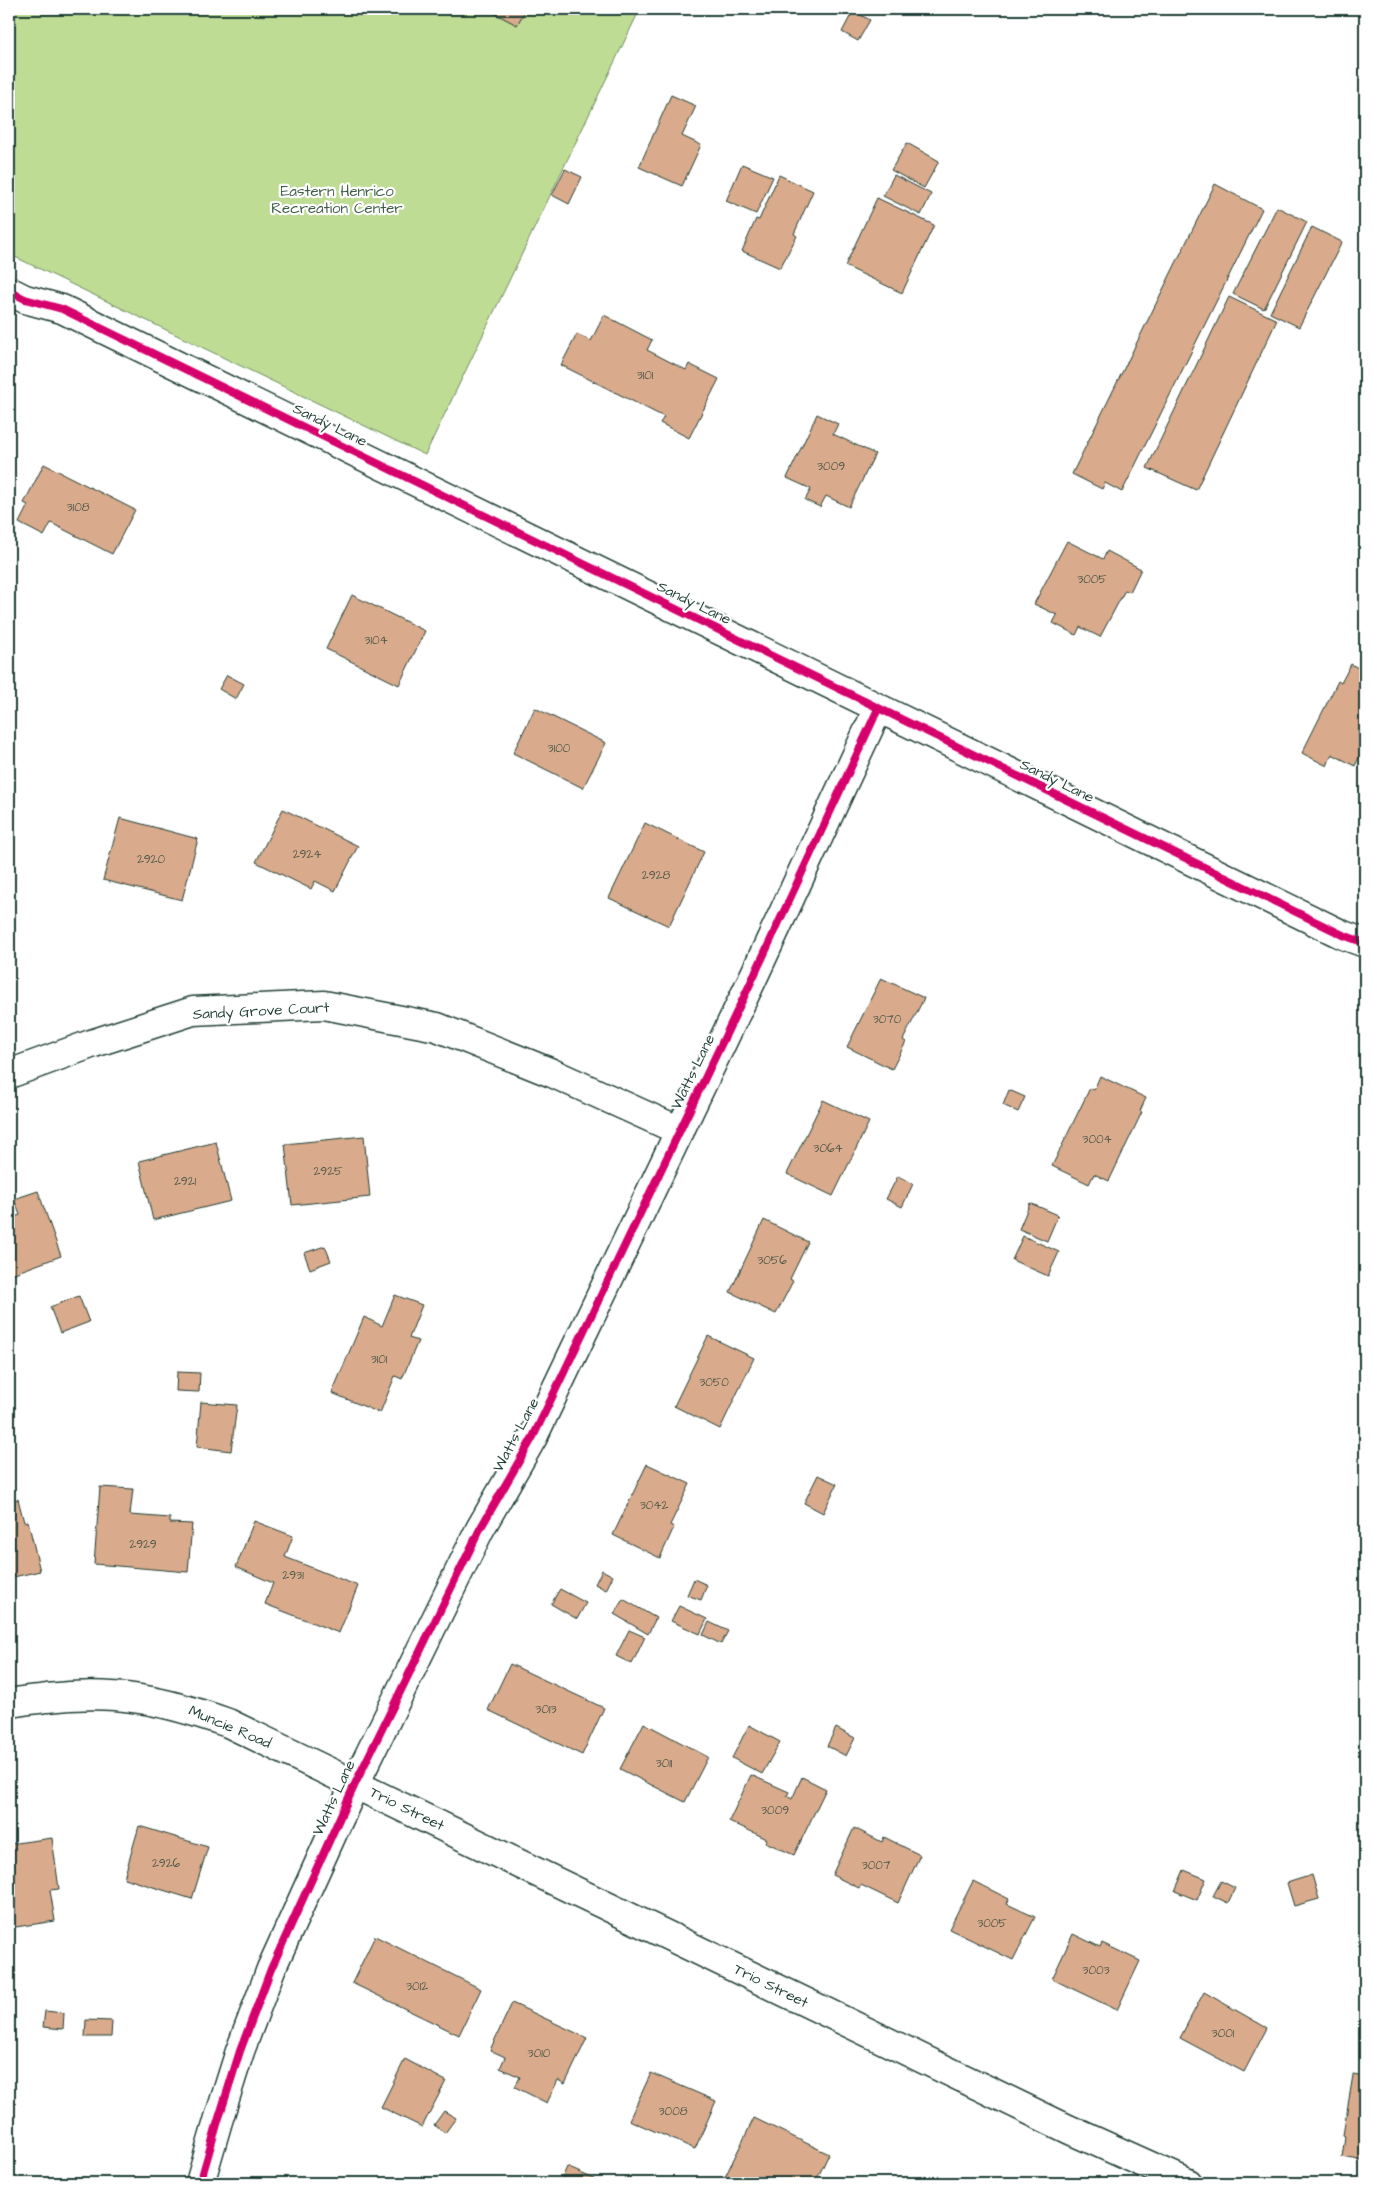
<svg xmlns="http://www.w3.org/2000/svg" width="1374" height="2192" viewBox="0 0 1374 2192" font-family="'Architects Daughter',sans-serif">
<rect width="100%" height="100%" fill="#fff"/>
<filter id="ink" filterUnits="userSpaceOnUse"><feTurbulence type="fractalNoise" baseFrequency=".02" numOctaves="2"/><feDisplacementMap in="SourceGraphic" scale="10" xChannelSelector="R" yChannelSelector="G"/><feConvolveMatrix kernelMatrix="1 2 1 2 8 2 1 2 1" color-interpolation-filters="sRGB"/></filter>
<g filter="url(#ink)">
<!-- green -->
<polygon fill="#bfdc94" stroke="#6f8c64" points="9,9 640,9 425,455 9,254"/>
<!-- building -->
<g fill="#d9aa8b" stroke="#1f3d34">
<polygon points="489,9 526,9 517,25 488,10"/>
<polygon points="853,11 870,20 858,41 842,32"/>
<polygon points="671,95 696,106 682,136 701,145 682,186 639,167"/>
<polygon points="907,143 939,161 924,188 891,170"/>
<polygon points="742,164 773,177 756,214 726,201"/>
<polygon points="565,169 582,177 569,204 552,195"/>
<polygon points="779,175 813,191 794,234 797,236 780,268 742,251 756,219 759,220"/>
<polygon points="894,175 931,194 921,215 883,196"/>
<polygon points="1215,184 1262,209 1122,492 1105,483 1102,489 1072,474"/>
<polygon points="877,198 934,225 902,293 845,266"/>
<polygon points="1277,207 1307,222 1264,309 1233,294"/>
<polygon points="1312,227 1342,242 1299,327 1270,313"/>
<polygon points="1229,297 1277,320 1196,490 1147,468"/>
<polygon points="604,315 652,340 647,350 686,370 689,364 719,379 689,438 660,423 664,417 561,365 577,334 591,341"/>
<polygon points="817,414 838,424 833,434 875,454 849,507 826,496 820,507 805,500 811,489 787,478"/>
<polygon points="44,464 135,510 112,554 51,523 44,536 19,523 28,505 24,503"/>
<polygon points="1067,541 1103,559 1107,551 1141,569 1130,592 1125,590 1100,637 1080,627 1076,635 1053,623 1057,615 1034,604"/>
<polygon points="352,595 425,631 399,685 326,649"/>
<polygon points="1351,664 1365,672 1365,745 1355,766 1332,754 1327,766 1302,753 1338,681 1341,683"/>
<polygon points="227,675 244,684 236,699 219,689"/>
<polygon points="535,708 606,743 583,788 513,753"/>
<polygon points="283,809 358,846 335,891 315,881 311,889 256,862"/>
<polygon points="120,818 198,839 182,900 103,880"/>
<polygon points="645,823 704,852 669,926 609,898"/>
<polygon points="881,978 924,998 903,1040 906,1042 892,1069 847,1047"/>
<polygon points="1100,1076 1146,1098 1140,1111 1142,1112 1109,1181 1094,1174 1089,1184 1052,1166 1090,1088 1094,1090"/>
<polygon points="1009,1090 1025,1097 1018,1112 1003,1105"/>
<polygon points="823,1100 869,1122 833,1196 787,1174"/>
<polygon points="364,1136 370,1197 292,1205 285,1144"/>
<polygon points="216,1142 231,1201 153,1220 139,1161"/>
<polygon points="898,1176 913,1184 902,1207 886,1199"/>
<polygon points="38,1191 61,1256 12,1274 9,1265 9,1219 20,1215 14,1199"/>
<polygon points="1030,1203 1058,1215 1047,1241 1019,1229"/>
<polygon points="764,1220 808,1242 790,1279 793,1281 776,1314 730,1292"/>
<polygon points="1023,1236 1059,1252 1048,1276 1012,1260"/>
<polygon points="325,1246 331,1261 310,1269 304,1253"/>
<polygon points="395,1295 422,1305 409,1338 418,1341 402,1379 395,1376 380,1413 332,1393 364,1317 382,1326"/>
<polygon points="79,1296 89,1322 60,1333 50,1307"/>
<polygon points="708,1336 754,1358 720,1429 674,1406"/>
<polygon points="177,1372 200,1373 199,1392 176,1391"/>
<polygon points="201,1402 237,1405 231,1451 197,1447"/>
<polygon points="647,1464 690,1484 670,1525 674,1527 660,1558 613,1535"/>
<polygon points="818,1475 837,1484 823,1513 804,1503"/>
<polygon points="100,1487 133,1489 130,1515 170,1518 170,1523 192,1524 188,1572 94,1564"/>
<polygon points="18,1499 24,1522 28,1521 40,1571 9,1578 9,1502"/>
<polygon points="254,1521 293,1536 285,1557 358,1586 339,1633 265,1604 273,1583 236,1567"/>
<polygon points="602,1570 613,1576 606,1590 595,1584"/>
<polygon points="694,1579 707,1585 701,1600 687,1595"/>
<polygon points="560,1589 586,1603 577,1619 551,1604"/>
<polygon points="623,1599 656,1618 648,1634 614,1614"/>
<polygon points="679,1606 707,1619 700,1634 671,1621"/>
<polygon points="709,1622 728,1631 721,1644 703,1635"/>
<polygon points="629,1630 645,1637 632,1664 616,1656"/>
<polygon points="510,1664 604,1708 582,1755 488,1710"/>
<polygon points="644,1723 708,1757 685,1802 620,1769"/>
<polygon points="749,1725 780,1742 762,1774 732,1758"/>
<polygon points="836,1728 855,1738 846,1756 827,1746"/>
<polygon points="751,1775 789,1792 787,1796 792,1799 802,1777 826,1789 794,1855 765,1842 767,1839 729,1821"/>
<polygon points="139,1826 208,1847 192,1899 124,1878"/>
<polygon points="854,1828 882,1842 884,1837 920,1855 898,1903 861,1885 859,1888 832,1875"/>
<polygon points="52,1838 59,1889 50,1890 55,1921 9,1928 9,1844"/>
<polygon points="1184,1870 1206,1879 1197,1900 1175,1891"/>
<polygon points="1312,1875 1319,1899 1294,1906 1287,1883"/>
<polygon points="973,1881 1009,1899 1007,1904 1035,1917 1013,1960 949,1929"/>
<polygon points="1221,1881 1235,1888 1228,1903 1213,1896"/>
<polygon points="1073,1934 1100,1947 1102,1943 1140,1961 1117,2010 1052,1979"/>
<polygon points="375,1936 481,1989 459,2035 352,1983"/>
<polygon points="1204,1992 1267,2028 1244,2072 1180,2038"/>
<polygon points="512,2003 587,2038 565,2084 558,2080 547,2103 515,2087 520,2077 500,2068 505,2057 490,2050"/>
<polygon points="45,2011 64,2013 63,2029 43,2027"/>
<polygon points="86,2020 112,2021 111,2037 85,2037"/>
<polygon points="405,2059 446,2081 422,2127 381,2107"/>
<polygon points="651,2073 716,2101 695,2149 629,2120"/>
<polygon points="1353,2075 1365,2077 1365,2161 1342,2157 1345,2136 1343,2135"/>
<polygon points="444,2111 456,2118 445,2133 434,2125"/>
<polygon points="754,2118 829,2154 815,2183 722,2183"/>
<polygon points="567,2167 594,2179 592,2183 560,2183"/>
</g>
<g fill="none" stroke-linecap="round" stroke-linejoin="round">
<!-- minor casing -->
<g stroke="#1f3d34" stroke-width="31">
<g id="minor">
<polyline points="9,291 25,299 62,309 1343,935 1365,943"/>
<polyline points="9,1074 91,1044 193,1011 324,1005 437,1027 552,1073 680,1131"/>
<path d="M9 1704C21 1700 34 1700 47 1698 116 1690 163 1700 228 1723L1068 2129 1188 2183"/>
<polyline points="200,2183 218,2121 240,2051 271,1969 355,1784 480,1529 533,1437 752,980 878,709"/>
</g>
</g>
<!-- minor -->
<use href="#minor" stroke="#fff" stroke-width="28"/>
<!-- cycleway casing -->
<g stroke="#fff" stroke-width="11">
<g id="cycleway">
<polyline points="9,291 25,299 62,309 1343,935 1365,943"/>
<polyline points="200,2183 218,2121 240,2051 271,1969 355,1784 480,1529 533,1437 752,980 878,709"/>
</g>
</g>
<!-- cycleway -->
<use href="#cycleway" stroke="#d6006c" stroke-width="8"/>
</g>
</g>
<g text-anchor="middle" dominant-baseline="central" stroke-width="4.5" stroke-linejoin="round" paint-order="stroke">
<!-- number labels -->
<g font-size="12" fill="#4e584a">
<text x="645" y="375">3101</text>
<text x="831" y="466">3009</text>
<text x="78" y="507">3108</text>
<text x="1092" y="579">3005</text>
<text x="376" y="640">3104</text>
<text x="559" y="748">3100</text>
<text x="307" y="854">2924</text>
<text x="151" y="859">2920</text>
<text x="656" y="875">2928</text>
<text x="887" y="1019">3070</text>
<text x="1097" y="1139">3004</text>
<text x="828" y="1148">3064</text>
<text x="328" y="1171">2925</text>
<text x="185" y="1181">2921</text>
<text x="772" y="1260">3056</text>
<text x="379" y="1359">3101</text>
<text x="714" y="1382">3050</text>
<text x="654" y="1505">3042</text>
<text x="143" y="1544">2929</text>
<text x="293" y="1575">2931</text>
<text x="546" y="1709">3013</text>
<text x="664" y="1763">3011</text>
<text x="775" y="1810">3009</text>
<text x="166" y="1863">2926</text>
<text x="876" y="1865">3007</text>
<text x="992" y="1923">3005</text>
<text x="1096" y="1970">3003</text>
<text x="417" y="1986">3012</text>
<text x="1223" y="2033">3001</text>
<text x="539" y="2053">3010</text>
<text x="673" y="2111">3008</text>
</g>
<!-- park labels -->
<g font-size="15" fill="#3f5d47" stroke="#fff">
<text x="337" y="191">Eastern Henrico<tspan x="337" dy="17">Recreation Center</tspan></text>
</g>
<!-- street labels -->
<g font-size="15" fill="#1f3d34" stroke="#fff">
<text transform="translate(330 425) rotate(26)">Sandy Lane</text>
<text transform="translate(694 603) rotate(26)">Sandy Lane</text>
<text transform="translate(1057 781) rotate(26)">Sandy Lane</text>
<text transform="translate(261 1011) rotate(-3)">Sandy Grove Court</text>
<text transform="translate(693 1072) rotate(-64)">Watts Lane</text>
<text transform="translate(516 1435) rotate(-62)">Watts Lane</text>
<text transform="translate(230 1727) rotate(23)">Muncie Road</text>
<text transform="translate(334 1798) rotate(-65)">Watts Lane</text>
<text transform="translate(407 1809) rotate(26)">Trio Street</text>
<text transform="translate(771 1986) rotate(26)">Trio Street</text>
</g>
</g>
<!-- margin -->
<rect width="1374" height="2192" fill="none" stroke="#fff" stroke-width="30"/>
<rect x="15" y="15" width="1344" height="2162" fill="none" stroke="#1f3d34" stroke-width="2" filter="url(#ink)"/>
</svg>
